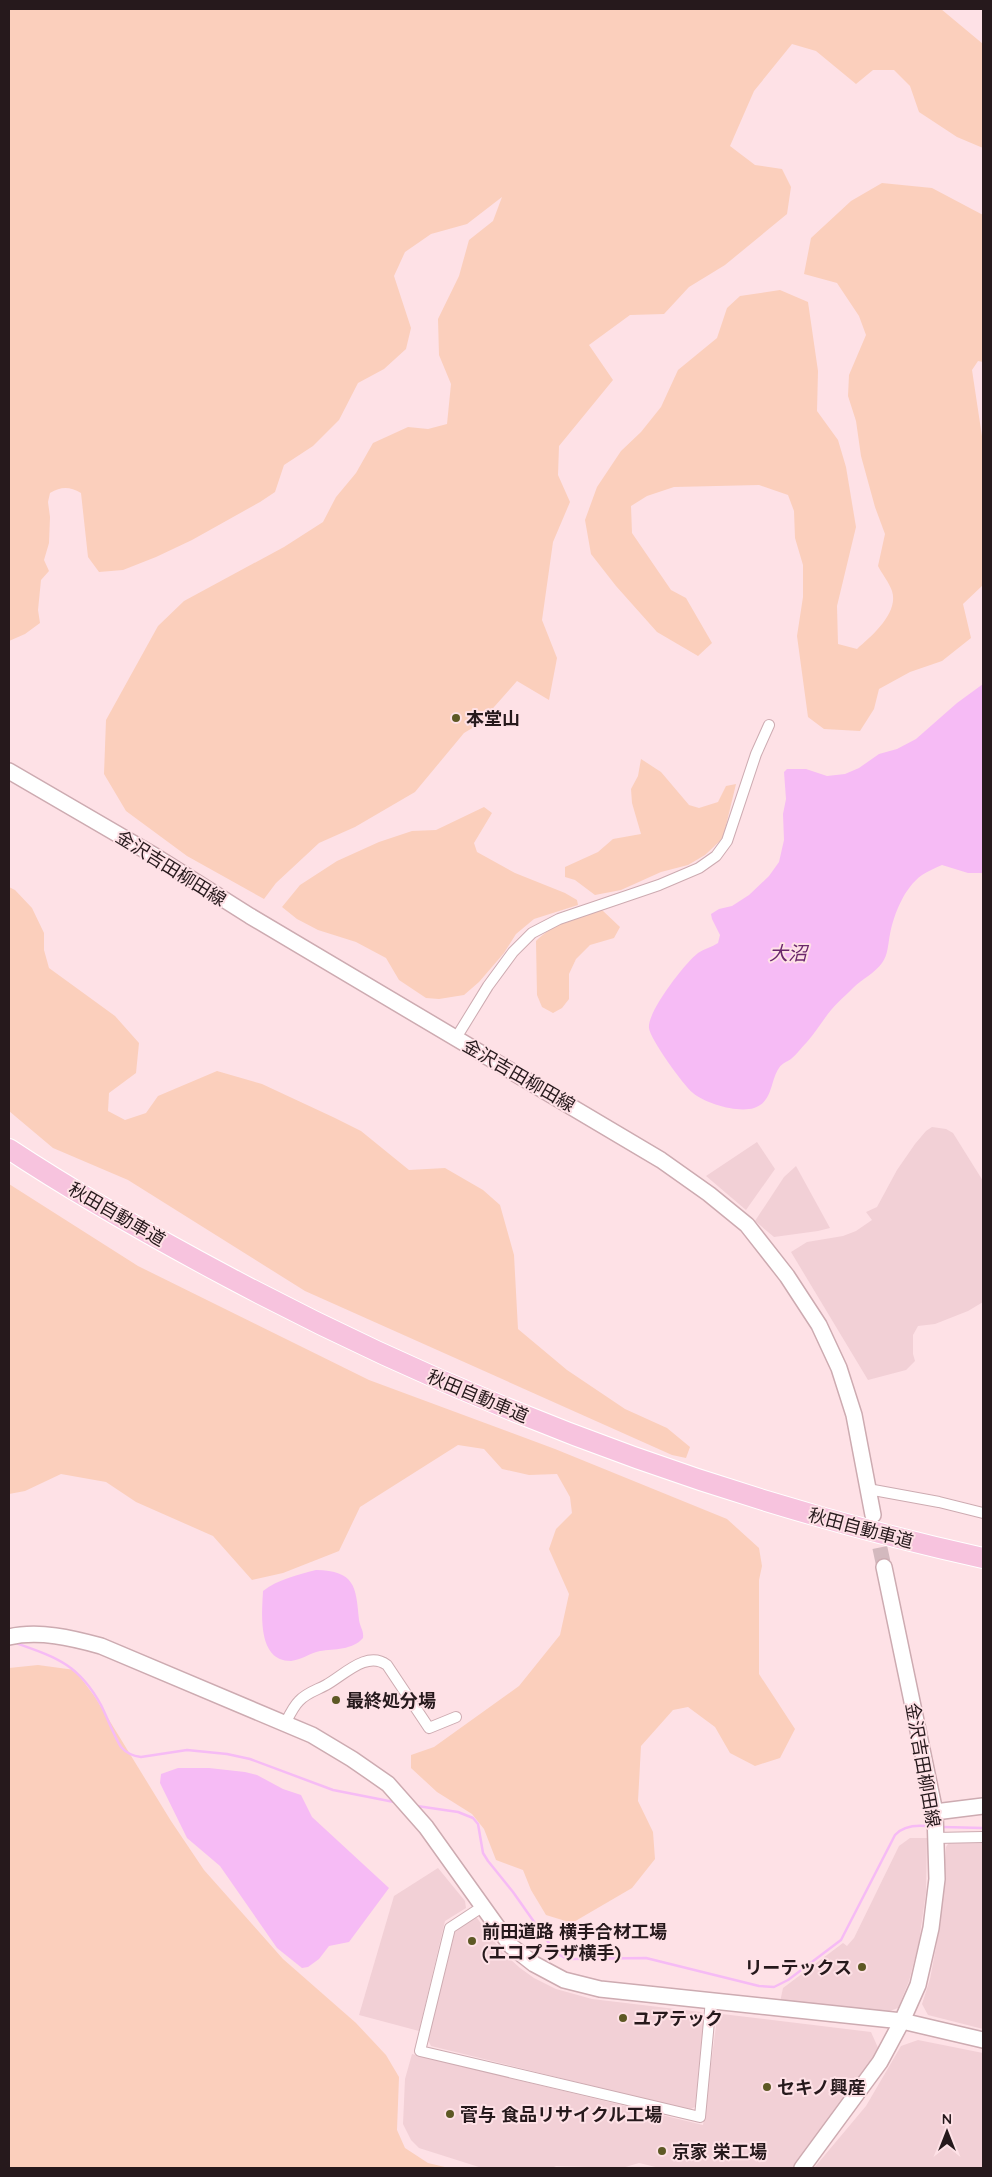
<svg xmlns="http://www.w3.org/2000/svg" width="992" height="2177" viewBox="0 0 992 2177" font-family="Quicksand,'Noto Sans JP',sans-serif">
<rect width="100%" height="100%" fill="#fee1e6"/>
<!-- built -->
<g fill="#f2d0d6">
<polygon points="932,1127 946,1129 953,1133 983,1181 983,1302 968,1311 935,1324 918,1326 913,1335 913,1354 915,1361 906,1370 868,1380 791,1252 807,1242 843,1236 856,1231 872,1220 866,1212 877,1207 897,1170 915,1144 926,1131"/>
<polygon points="757,1142 775,1169 746,1210 706,1176"/>
<polygon points="796,1166 830,1228 818,1231 774,1237 755,1221 784,1177"/>
<polygon points="910,1838 927,1838 926,1892 919,1942 909,1981 898,2008 887,2012 780,2002 783,1988 843,1943 847,1946 854,1938 899,1846"/>
<polygon points="983,1839 983,2029 928,2015 922,2004 930,1979 940,1926 946,1847 950,1841"/>
<polygon points="438,1868 465,1901 466,1908 445,1921 419,2031 359,2015 394,1896"/>
<polygon points="470,1917 477,1918 502,1952 520,1968 534,1978 556,1989 592,1999 701,2012 704,2016 695,2107 689,2110 431,2046 428,2040 456,1928"/>
<polygon points="722,2014 871,2032 879,2050 794,2168 660,2168 639,2163 622,2168 556,2166 552,2168 482,2168 419,2148 411,2140 403,2124 405,2079 412,2054 703,2125 717,2018"/>
<polygon points="918,2040 983,2053 983,2168 814,2168 866,2106 901,2046"/>
</g>
<!-- green -->
<g fill="#fbcfbc">
<path d="M9 9H941L983 44V148L957 137 919 112 910 86 894 70H873L856 84 816 51 792 44 754 91 730 146 755 165 782 169 791 187 787 214 725 265 689 287 664 314 630 315 589 345 613 380 559 446 558 475 570 502 553 542 542 620 557 658 549 700 517 681 479 724 464 733 415 792 355 827 319 843 276 883 264 899 187 856 126 811 104 774 106 720 158 626 184 601 284 547 323 522 336 497 356 473 373 443 408 427 428 429 447 424 451 384 439 355 438 319 459 276 469 240 493 221 502 197 467 224 431 234 405 252 394 276 411 328 406 349 384 369 358 383 339 420 313 446 284 465 275 492 260 502 192 540 156 557 123 570 99 572 88 557 81 493C70 487 62 486 50 493L48 502 50 517 49 543 44 560 49 571 41 580 38 610 40 623 25 634 9 641Z"/>
<path d="M882 183 932 188 983 215V362L978 361 972 370 983 443V585L963 604 971 638 942 661 910 672 879 689 874 709 860 731 824 729 808 717 797 636 803 597V565L795 538 794 511 788 495 759 485 674 487 647 496 631 506 632 533 671 590 686 598 712 643 698 656 657 632 616 586 591 554 585 520 597 487 621 451 641 432 661 407 678 370 717 338 727 308 740 296 780 290 808 302 818 371 817 411 838 440 846 467 856 527 837 606 838 644 857 649C872 636 899 613 892 591 889 582 882 574 878 566L885 534 875 507 861 456 856 421 848 396 849 375 866 335 859 316 837 283 804 274 811 238 851 201Z"/>
<polygon points="641,759 661,772 689,805 699,808 718,802 726,786 736,784 723,838 705,855 688,865 661,872 621,890 595,895 575,880 565,877 565,867 598,852 613,839 641,834 632,803 631,789 638,776"/>
<polygon points="484,807 492,813 474,843 477,852 515,873 565,893 577,900 578,905 534,919 516,934 504,953 479,982 464,995 439,999 426,998 399,980 386,958 356,942 318,930 297,919 282,907 300,885 337,861 379,842 412,831 436,830"/>
<polygon points="9,887 15,890 32,908 44,933 44,950 49,968 115,1016 139,1043 136,1073 109,1093 108,1111 125,1120 146,1113 158,1096 217,1071 262,1084 335,1118 361,1131 409,1170 445,1168 483,1190 500,1205 514,1255 518,1329 567,1370 625,1409 667,1428 690,1447 686,1458 672,1455 305,1291 128,1180 53,1148 9,1111"/>
<path d="M602 910 620 927 614 938 590 945 576 959 569 974V999L562 1008 553 1013 542 1007 537 995 536 941C554 923 578 916 602 910Z"/>
<polygon points="9,1184 138,1266 369,1380 555,1449 727,1519 759,1548 762,1566 759,1580 759,1674 795,1729 780,1758 755,1766 730,1753 715,1727 688,1707 673,1710 641,1746 638,1801 653,1832 655,1859 632,1888 572,1923 546,1915 531,1890 523,1870 496,1860 484,1829 472,1814 437,1792 411,1768 411,1755 434,1747 519,1686 560,1635 569,1594 549,1549 556,1529 572,1513 570,1497 557,1474 529,1475 502,1469 484,1449 458,1445 360,1507 339,1551 283,1573 252,1580 213,1536 136,1502 106,1482 61,1474 25,1491 9,1494"/>
<polygon points="38,1665 75,1670 95,1697 171,1821 204,1870 283,1959 356,2023 386,2055 399,2077 397,2130 405,2148 428,2163 449,2168 9,2168 9,1668"/>
</g>
<!-- water -->
<g fill="#f6bbf5">
<path d="M983 684V873H968L942 865C935 868 928 871 922 875 904 888 894 914 890 934 888 944 888 955 882 963 875 973 862 979 853 988 844 997 832 1007 825 1018 819 1026 813 1035 807 1042 802 1047 797 1054 791 1059 787 1062 782 1063 779 1068 770 1081 773 1102 754 1108 738 1113 706 1104 693 1093 684 1086 650 1039 649 1028 647 1012 685 963 698 953 704 949 712 947 718 943L720 935 712 919 711 914 719 909 732 906 749 895 769 876 779 862 784 840 783 814 786 799 784 772 787 769H806L827 776 845 774 859 768 879 754 897 749 916 739 957 703Z"/>
<path d="M316 1570C355 1571 356 1586 359 1620 360 1627 364 1631 363 1638 353 1650 334 1649 320 1651 310 1653 301 1660 291 1661 257 1661 262 1613 263 1591 279 1579 297 1575 316 1570Z"/>
<polygon points="178,1768 209,1768 245,1772 257,1775 283,1789 301,1795 312,1817 389,1888 349,1942 329,1946 319,1959 308,1967 302,1968 277,1948 220,1866 187,1838 160,1783 161,1774"/>
</g>
<g fill="none" stroke-linecap="round" stroke-linejoin="round">
<!-- stream -->
<g stroke="#f6bbf5" stroke-width="2.5">
<path d="M13 1642C55 1657 78 1663 101 1705 108 1719 113 1734 121 1747 127 1754 133 1756 141 1757L187 1750 227 1754 250 1759 333 1790 394 1802"/>
<path d="M417 1806 458 1812 473 1818 478 1824 483 1853 488 1861 513 1892 556 1953 567 1959 646 1958 759 1986 774 1987 788 1980 841 1940 895 1835C903 1826 914 1825 926 1826"/>
<polyline points="943,1827 983,1828"/>
</g>
<!-- secondary-tunnel -->
<polyline stroke="#d3b9be" stroke-width="15" stroke-dasharray="15 8" stroke-linecap="butt" points="875,1525 884,1567"/>
<!-- street casing -->
<g stroke="#cdabb1" stroke-width="12">
<g id="street">
<polyline points="456,1038 488,986 513,952 532,933 559,919 659,885 699,868 716,856 727,841 756,754 769,725"/>
<polyline points="868,1489 939,1502 983,1513"/>
<path d="M285 1724C289 1716 293 1707 299 1701 306 1693 317 1690 326 1685 344 1675 367 1650 387 1665L429 1728 456 1717"/>
<polyline points="935,1838 983,1837"/>
<polyline points="482,1907 450,1928 420,2051 700,2117 711,2000"/>
</g>
</g>
<!-- secondary casing -->
<g stroke="#cdabb1" stroke-width="18">
<g id="secondary">
<polyline points="9,771 155,856 250,916 661,1160 709,1194 747,1225 787,1276 819,1325 839,1368 854,1415 873,1515"/>
<path d="M9 1637C39 1630 72 1638 101 1646L312 1735 352 1759 388 1784 426 1827 511 1946 534 1964 564 1980 600 1989 902 2021 983 2040"/>
<polyline points="935,1812 983,1806"/>
<polyline points="802,2168 880,2062 902,2021 918,1985 931,1928 937,1879 935,1812 884,1567"/>
</g>
</g>
<!-- highway casing -->
<g stroke="#fff" stroke-width="22">
<path id="highway" d="M9 1149C80 1196 155 1238 230 1278 467 1404 721 1500 983 1558"/>
</g>
<!-- street -->
<use href="#street" stroke="#fff" stroke-width="10"/>
<!-- secondary -->
<use href="#secondary" stroke="#fff" stroke-width="15"/>
<!-- highway -->
<use href="#highway" stroke="#f7c3de" stroke-width="20"/>
</g>
<!-- markers -->
<g fill="#5d5824" stroke="#fee1e6" stroke-width="2">
<circle cx="456" cy="718" r="5"/>
<circle cx="336" cy="1700" r="5"/>
<circle cx="472" cy="1941" r="5"/>
<circle cx="862" cy="1967" r="5"/>
<circle cx="623" cy="2018" r="5"/>
<circle cx="767" cy="2087" r="5"/>
<circle cx="450" cy="2114" r="5"/>
<circle cx="662" cy="2151" r="5"/>
</g>
<g text-anchor="middle" dominant-baseline="central" stroke-width="4" stroke-linejoin="round" paint-order="stroke">
<!-- poi labels -->
<g font-size="18" font-weight="bold" fill="#26191c" stroke="#fee1e6" text-anchor="start">
<text x="466" y="718">本堂山</text>
<text x="346" y="1700">最終処分場</text>
<text x="482" y="1931">前田道路 横手合材工場<tspan x="482" dy="21">(エコプラザ横手)</tspan></text>
<text x="852" y="1967" text-anchor="end">リーテックス</text>
<text x="633" y="2018">ユアテック</text>
<text x="777" y="2087">セキノ興産</text>
<text x="460" y="2114">菅与 食品リサイクル工場</text>
<text x="672" y="2151">京家 栄工場</text>
</g>
<!-- street labels -->
<g font-size="18" fill="#26191c" stroke="#fee1e6">
<text transform="translate(171 868) rotate(32)">金沢吉田柳田線</text>
<text transform="translate(519 1075) rotate(30)">金沢吉田柳田線</text>
<text transform="translate(117 1214) rotate(30)">秋田自動車道</text>
<text transform="translate(478 1396) rotate(23)">秋田自動車道</text>
<text transform="translate(861 1528) rotate(15)">秋田自動車道</text>
<text transform="translate(923 1765) rotate(80)">金沢吉田柳田線</text>
</g>
<!-- water labels -->
<g font-size="19" font-style="italic" fill="#6a266b" stroke="#fee1e6">
<text x="788" y="953">大沼</text>
</g>
</g>
<!-- border -->
<rect width="992" height="2177" fill="none" stroke="#26191c" stroke-width="20"/>
<!-- north arrow -->
<g transform="translate(947 2132)" stroke="#fee1e6" stroke-width="4" paint-order="stroke">
<path d="M0-4L9 19L0 12L-9 19Z" fill="#26191c"/>
<text y="-8" font-size="14" font-weight="bold" text-anchor="middle" fill="#26191c">N</text>
</g>
</svg>
